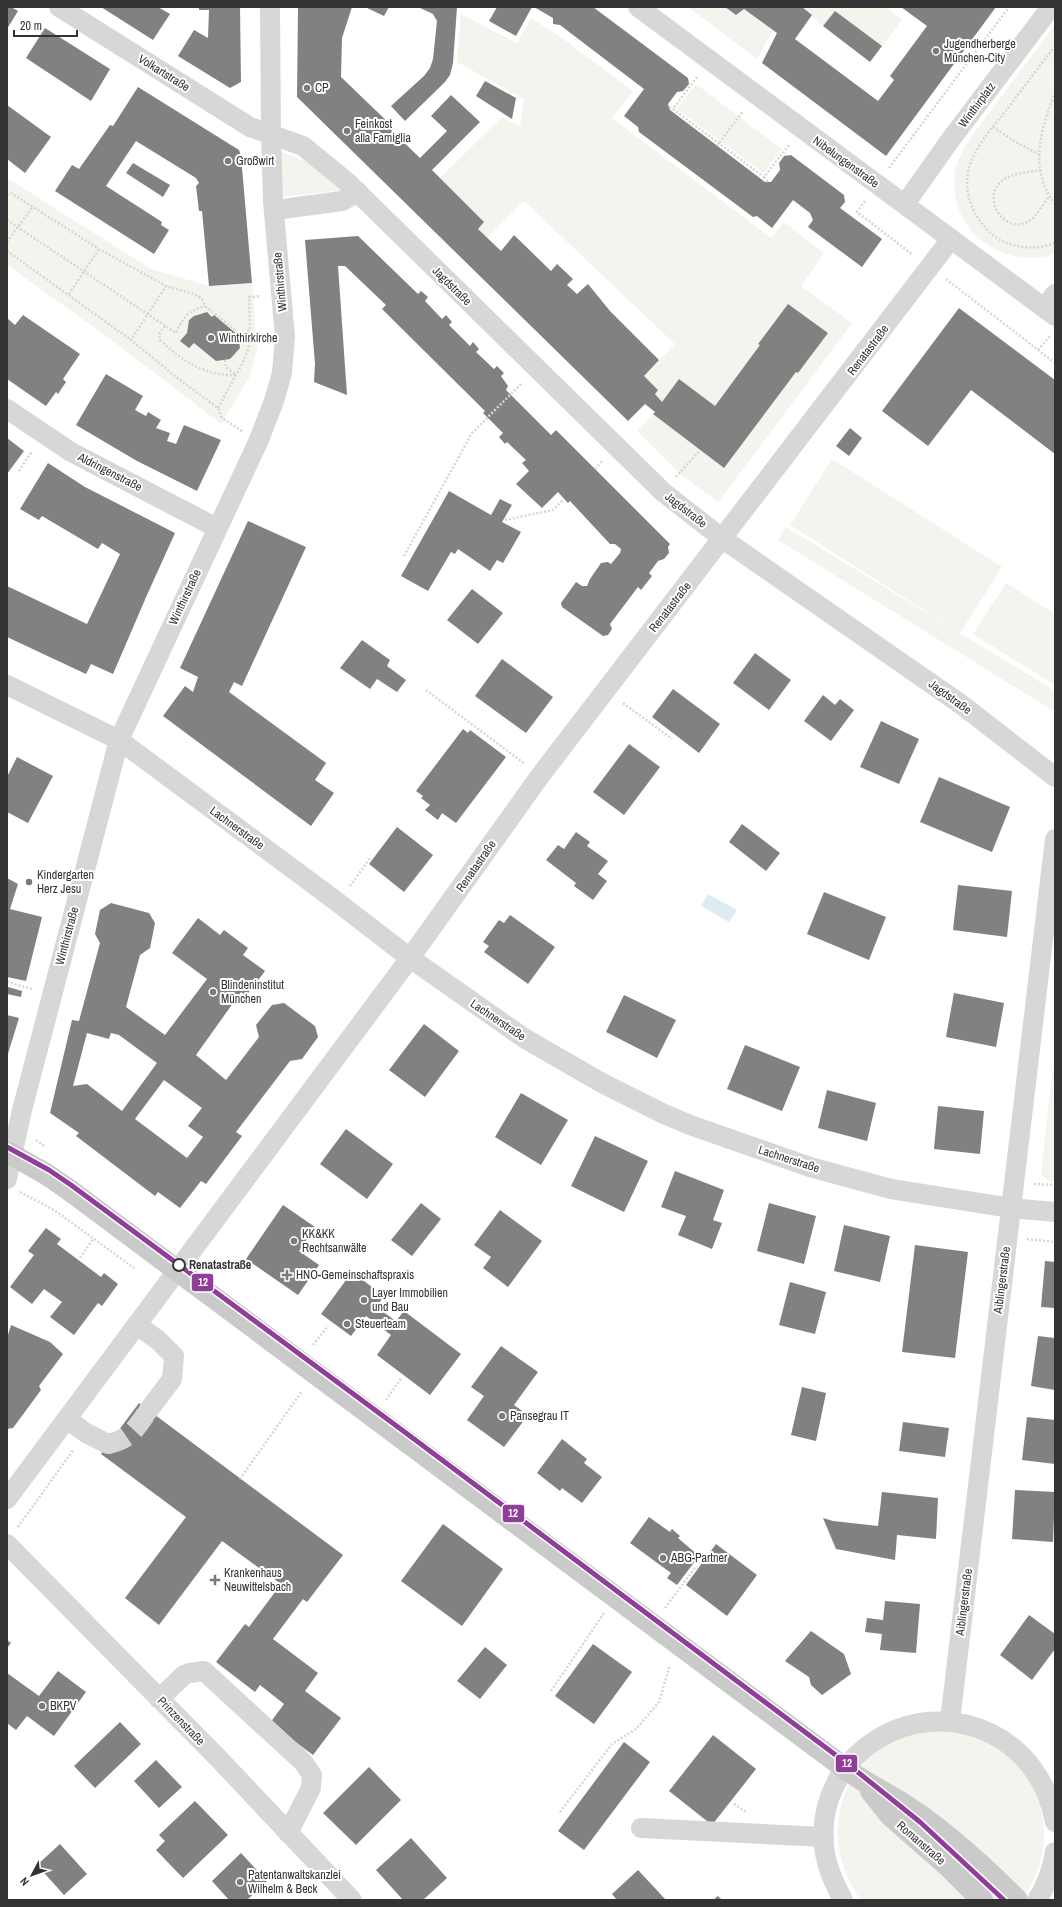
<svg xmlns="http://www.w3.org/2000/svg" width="1062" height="1907" viewBox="0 0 1062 1907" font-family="'Archivo Narrow',sans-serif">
<rect width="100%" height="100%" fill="#fff"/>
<!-- green -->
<g fill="#f1f5ed">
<polygon points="688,7 726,7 736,15 744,9 773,30 757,59"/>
<polygon points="802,7 886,7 902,20 882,46 835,11 823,26"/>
<polygon points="461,14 517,43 531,18 562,38 633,91 612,118 771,238 784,222 824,253 801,286 852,323 718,502 679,473 637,431 653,414 724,467 796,372 798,373 828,333 788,304 758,343 760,345 715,406 662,402 655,394 658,390 644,376 675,344 524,201 487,238 478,229 484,222 440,178 502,117 520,127 524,99 457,62"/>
<path d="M1055 25V254C1002 271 947 229 955 173 956 160 965 148 971 137Z"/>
<polygon points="696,84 782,149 764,173 677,109"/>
<polygon points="279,151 314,164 346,190 280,197"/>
<polygon points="7,178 151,269 209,286 252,283 257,348 250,376 221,424 109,338 7,265"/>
<polygon points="832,459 1002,567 960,633 790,525"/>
<polygon points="786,527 1055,691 1055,712 778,540"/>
<polygon points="1006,583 1055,614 1055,685 973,634"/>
<polygon points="1055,1049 1055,1182 1048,1181 1041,1173"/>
<path d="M949 1730C963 1734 981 1737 993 1744 1049 1776 1060 1851 1021 1900H861C818 1843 836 1763 904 1736 919 1731 934 1730 949 1730Z"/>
</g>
<!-- water -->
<polygon fill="#ddebf3" points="708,894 737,910 729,922 701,906"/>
<!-- building -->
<g fill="#818181" fill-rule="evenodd">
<polygon points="7,7 11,7 18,11 7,29"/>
<polygon points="101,7 158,7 170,14 153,40"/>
<polygon points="199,7 240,7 241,82 230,88 178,56 194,30 208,38 209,10 199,10"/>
<polygon points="298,7 352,7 342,38 341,77 394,128 391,130 420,158 447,131 431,116 451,95 480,122 432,170 484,222 478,229 501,251 514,235 551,271 557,264 573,279 567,285 577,294 588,284 610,311 659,360 644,376 658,390 655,394 662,402 679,379 715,406 760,345 758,344 788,304 828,333 798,373 796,372 724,468 653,414 655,412 645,404 628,421 297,97"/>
<polygon points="365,7 389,7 384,16"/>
<polygon points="418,7 457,7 453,63 450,75 445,82 405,121 391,106 424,76 430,68 433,59 437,21 433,14"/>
<polygon points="497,7 532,7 516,36 489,21"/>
<polygon points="534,7 593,7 688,78 689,84 683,91 677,92 668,104 670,110 765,182 771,182 780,170 779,163 784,156 791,155 844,195 845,202 840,208 882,239 862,267 808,227 813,220 810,213 793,200 772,228 757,216 753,217 639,132 638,127 624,116 644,89 560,25 553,24 553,18"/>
<polygon points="725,7 802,7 812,15 795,39 878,101 894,80 890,76 927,26 901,7 996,7 886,156 762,63 777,33 744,9 736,15"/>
<polygon points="835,11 882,46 870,62 823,26"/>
<polygon points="45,28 110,69 91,101 26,58"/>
<polygon points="485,81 516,98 512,119 476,96"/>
<polygon points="138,87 239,150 241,156 252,283 209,286 202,211 199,211 196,186 199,183 196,178 136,141 106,186 162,222 161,225 169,230 154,254 55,191 72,165 79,169 110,125 113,126"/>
<polygon points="7,105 51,137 25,173 7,159"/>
<polygon points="133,163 170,185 163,197 126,173"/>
<polygon points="358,236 418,294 421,291 428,297 425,301 442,319 446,315 452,322 449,325 470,346 473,342 479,349 476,352 494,369 497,366 504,373 501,376 508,386 506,390 551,435 556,430 670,544 668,547 669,553 664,559 658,561 649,573 652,576 641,590 638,587 610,624 612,629 608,635 603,636 562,607 561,603 576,582 582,586 587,586 590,579 601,563 608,562 611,564 620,553 621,549 615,544 610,544 570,501 568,503 558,492 542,508 516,484 529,471 522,463 526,460 507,442 505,444 499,437 503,433 483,413 485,411 382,309 386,305 345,266 338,266 347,395 314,382 315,364 305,240"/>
<polygon points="959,308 1055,380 1055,454 971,390 928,446 882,411"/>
<polygon points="207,312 212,317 214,315 238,335 240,348 230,359 216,361 194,343 189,348 180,341 187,333 189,320 194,316"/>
<polygon points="23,315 80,354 63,379 66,382 58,394 56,392 46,406 7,379 7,318 15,325"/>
<polygon points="106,374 143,396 135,410 146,416 148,412 161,420 156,428 170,433 167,441 176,444 184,425 221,440 197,491 137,461 76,425"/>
<polygon points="850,428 862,438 849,456 836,446"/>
<polygon points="7,438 24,451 7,474"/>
<polygon points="48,463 85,487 175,533 147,595 113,674 91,664 86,674 7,637 7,586 87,624 120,554 102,543 98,549 42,516 39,520 20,509"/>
<polygon points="449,491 491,515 500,499 512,505 502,522 521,532 503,563 497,560 490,571 458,549 455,554 451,552 428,591 401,576"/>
<polygon points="248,521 306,547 242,686 234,682 229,692 326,763 315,780 334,793 311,826 163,716 185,686 193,692 198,677 180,668"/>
<polygon points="472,589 503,613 478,644 447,620"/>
<polygon points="362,640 390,660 387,666 406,680 397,692 377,679 370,689 340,668"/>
<polygon points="755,653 791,680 769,710 733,683"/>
<polygon points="502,659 553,697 526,733 475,696"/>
<polygon points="673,689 720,724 699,753 652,717"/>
<polygon points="823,695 835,705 840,699 854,710 831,741 804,721"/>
<polygon points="881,721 919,739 899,784 860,767"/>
<polygon points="463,729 468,733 470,730 506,757 456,823 442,813 438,820 425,810 430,805 421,798 423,796 416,791"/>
<polygon points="629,744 660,767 624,815 593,792"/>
<polygon points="17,757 53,776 28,823 7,812 7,777"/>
<polygon points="939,777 1010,807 992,852 920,822"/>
<polygon points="742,824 780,853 766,871 729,842"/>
<polygon points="397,827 433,855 404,892 369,864"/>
<polygon points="576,832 590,842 587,846 608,861 598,874 607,881 593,900 574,886 576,883 546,860 558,845 564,849"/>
<polygon points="7,878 18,884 10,909 42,917 26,981 7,977"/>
<polygon points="958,885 1012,891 1007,937 953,930"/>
<polygon points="824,892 886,917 869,960 807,934"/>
<path d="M111 903 149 913 155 923 150 948 140 955 126 1007 165 1035 207 979 172 953 198 918 220 935 224 930 248 948 243 955 265 971 246 996 241 992 196 1055 226 1080 259 1037 256 1025 272 1005 284 1003 315 1026 318 1037 302 1059 290 1061 236 1132 242 1136 206 1184 201 1181 180 1208 158 1192 155 1196 76 1136 79 1133 50 1113 72 1020 79 1021 100 943 95 934 100 910ZM87 1033 109 1039 111 1033 119 1035 157 1063 122 1111 87 1084 73 1086ZM164 1080 202 1108 188 1126 203 1137 187 1158 135 1119Z"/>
<polygon points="510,915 555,947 528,984 484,952 489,946 483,942 499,920 504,923"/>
<polygon points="8,987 22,991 21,997 7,994"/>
<polygon points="954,993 1004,1003 996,1047 946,1037"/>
<polygon points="624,995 676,1020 657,1058 606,1032"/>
<polygon points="7,1015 19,1018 7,1057"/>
<polygon points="424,1024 459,1051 425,1097 389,1070"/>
<polygon points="745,1045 800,1067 782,1111 727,1089"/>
<polygon points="827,1090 876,1103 867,1141 818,1128"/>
<polygon points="521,1093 568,1120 541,1165 495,1137"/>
<polygon points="938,1106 984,1111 980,1154 934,1149"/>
<polygon points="346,1129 393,1164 367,1199 320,1164"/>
<polygon points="595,1136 648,1161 624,1212 571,1186"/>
<polygon points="675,1171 724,1190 713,1220 722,1223 712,1249 678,1235 686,1216 661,1207"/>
<polygon points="421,1203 441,1219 412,1256 391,1240"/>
<polygon points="769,1203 816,1216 804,1264 757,1251"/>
<polygon points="283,1205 315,1227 299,1251 319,1265 298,1295 246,1259"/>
<polygon points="500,1210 542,1241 508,1287 483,1268 491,1257 474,1245"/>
<polygon points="844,1225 890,1236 880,1282 834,1271"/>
<polygon points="46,1228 61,1239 57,1244 101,1277 104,1273 118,1284 102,1306 98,1303 74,1335 50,1317 62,1302 44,1289 32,1304 10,1287 34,1255 28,1251"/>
<polygon points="915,1245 968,1252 955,1358 902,1352"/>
<polygon points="1045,1261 1055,1262 1055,1308 1041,1307"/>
<polygon points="352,1272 384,1296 376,1307 396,1321 404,1311 461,1354 430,1395 377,1355 391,1335 366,1316 351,1336 321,1314"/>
<polygon points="790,1282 826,1292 815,1334 779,1325"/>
<polygon points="11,1325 50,1342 63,1354 39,1386 41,1390 13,1428 7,1429 7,1338"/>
<polygon points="1038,1336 1055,1338 1055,1390 1031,1386"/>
<polygon points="501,1346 538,1372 514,1405 528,1415 504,1447 467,1420 484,1396 471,1387"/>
<polygon points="802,1387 826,1393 816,1441 791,1435"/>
<polygon points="139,1403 343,1555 307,1602 303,1599 273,1639 318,1673 305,1691 341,1718 313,1755 270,1723 284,1704 260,1685 255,1692 216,1662 245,1624 249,1627 281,1584 222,1541 159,1625 125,1598 186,1517 101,1454"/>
<polygon points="1027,1417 1055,1420 1055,1464 1022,1460"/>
<polygon points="903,1422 949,1428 945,1457 899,1451"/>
<polygon points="562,1439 587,1459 584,1463 602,1477 582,1503 562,1488 560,1491 537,1473"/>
<polygon points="1015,1490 1055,1492 1053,1542 1012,1539"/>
<polygon points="882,1492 938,1498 936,1539 897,1535 895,1560 836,1549 823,1518 833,1521 878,1526"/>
<polygon points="649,1517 670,1532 672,1529 680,1536 678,1538 699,1556 677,1585 667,1578 671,1573 630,1543"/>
<polygon points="443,1524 503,1569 462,1626 401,1581"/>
<polygon points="716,1544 757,1575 727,1616 686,1585"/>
<polygon points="885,1601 920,1604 916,1653 880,1650 882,1634 865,1632 867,1618 883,1620"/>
<polygon points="1029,1615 1055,1634 1055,1649 1032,1680 1000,1655"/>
<polygon points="811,1631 844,1654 851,1674 822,1695 811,1685 809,1677 785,1661"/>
<polygon points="7,1640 11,1643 7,1648"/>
<polygon points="593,1644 632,1672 594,1724 555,1696"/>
<polygon points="485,1647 507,1665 480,1699 457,1681"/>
<polygon points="58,1671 86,1692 54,1736 27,1716 16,1730 7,1723 7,1673 39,1696"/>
<polygon points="120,1722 141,1744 95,1788 74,1766"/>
<polygon points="713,1735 756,1769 712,1825 669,1791"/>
<polygon points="624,1742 650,1762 584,1850 558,1831"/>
<polygon points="156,1760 182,1787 159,1808 134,1781"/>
<polygon points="369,1767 401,1800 356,1845 323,1813"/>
<polygon points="195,1801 228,1835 183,1878 156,1850 165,1841 159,1835"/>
<polygon points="411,1838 447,1878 423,1900 403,1900 376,1870"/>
<polygon points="60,1844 87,1874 64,1895 37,1865"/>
<polygon points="241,1853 267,1881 247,1900 229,1900 212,1881"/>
<polygon points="638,1870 666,1900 617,1900 612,1894"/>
<polygon points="718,1896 722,1900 713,1900"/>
</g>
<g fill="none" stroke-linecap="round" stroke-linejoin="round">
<!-- minor-tunnel -->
<path stroke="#d6d6d6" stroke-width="20" stroke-dasharray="20 10" stroke-linecap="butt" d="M108 1444C131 1439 136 1428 148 1411"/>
<!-- path -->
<g stroke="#d6d6d6" stroke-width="2.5" stroke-dasharray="2 2" stroke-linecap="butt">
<path d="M1055 46C1040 66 1024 86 1009 107 995 124 979 142 971 162 960 189 973 219 994 236 1010 248 1036 251 1055 243"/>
<polyline points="697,77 673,109 764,177 789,145"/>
<path d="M1055 92C1041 129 1028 169 1055 204"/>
<polyline points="669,107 673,109"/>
<polyline points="993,127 1014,141 1038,154"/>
<polyline points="717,146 743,111"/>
<polyline points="889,168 1009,7"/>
<path d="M1041 170C1029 172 1013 173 1003 180 980 196 1003 234 1027 222 1037 217 1043 204 1049 196"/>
<polyline points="764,177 768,182"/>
<polyline points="7,195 11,193 99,249 166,286"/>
<polyline points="865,201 857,212 913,255"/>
<path d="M7 220 176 333C184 316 187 312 205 306"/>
<polyline points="7,242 32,208"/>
<polyline points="7,251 131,340"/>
<polyline points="946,279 1055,363"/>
<polyline points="69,294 99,249"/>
<path d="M165 326 159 334 160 340C182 361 205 376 236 375"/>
<polyline points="1038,350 1051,335"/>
<polyline points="225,360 226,367 236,375"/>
<polyline points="218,408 243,362 249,347 248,332"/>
<polyline points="242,431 222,418 218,408 176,377 131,340 166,286 194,294 202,299 205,306 238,332 244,334 250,330 249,297 261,296"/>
<polyline points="595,469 603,460"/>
<polyline points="19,471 32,451"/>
<polyline points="676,477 700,450"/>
<polyline points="505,520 553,510 564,499"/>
<polyline points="404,556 472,433 522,383"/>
<polyline points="426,690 525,764"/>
<polyline points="623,703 672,739"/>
<polyline points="350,886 371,857"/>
<polyline points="7,982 32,989"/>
<polyline points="36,1140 46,1147"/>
<polyline points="1034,1184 1055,1185"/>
<polyline points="20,1192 54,1210 134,1268"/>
<polyline points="1027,1239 1055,1242"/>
<polyline points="80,1258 93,1239"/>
<polyline points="313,1345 328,1326"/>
<polyline points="386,1400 402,1377"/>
<polyline points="240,1479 302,1391"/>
<polyline points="18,1527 74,1449"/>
<polyline points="665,1608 695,1568"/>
<polyline points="551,1691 604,1613"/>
<polyline points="734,1804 746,1812"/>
<polyline points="560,1812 612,1744 636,1729 659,1702 670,1665"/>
</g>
<!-- minor -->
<g stroke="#d7d7d7" stroke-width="20">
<polyline points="59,7 250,127 303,146 347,182 663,492 723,539 962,705 1055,777"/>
<polyline points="638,7 1055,316"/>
<polyline points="905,204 951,139 1051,7"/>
<polyline points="275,210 342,201 358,192"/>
<polyline points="1045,307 1055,294"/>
<polyline points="7,409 71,452 217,528"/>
<polyline points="7,685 119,740 332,898 410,958 524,1038 602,1083 664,1114 690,1125 810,1167 891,1189 1011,1208 1055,1212"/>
<polyline points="7,1179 22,1110 119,740 258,442 274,401 282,373 285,337 273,201 271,134 270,7"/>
<polyline points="137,1325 158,1340 174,1356 172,1379 148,1411"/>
<polyline points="67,1419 86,1433 108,1444"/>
<polyline points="7,1499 410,958 540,776 951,239"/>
<polyline points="7,1544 220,1760 352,1900"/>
<polyline points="159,1699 184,1675 189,1673 204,1671 303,1762 312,1775 311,1788 288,1833"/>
<polyline points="950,1721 1055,839"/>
<polyline points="641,1828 824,1837"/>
<path d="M843 1900C834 1883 826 1866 824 1846 815 1755 912 1694 992 1734 1027 1752 1048 1784 1055 1822"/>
<path d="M1037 1900C1047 1885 1052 1870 1055 1852"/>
</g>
<!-- major -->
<g stroke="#cacaca" stroke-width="22">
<path d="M7 1152 46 1174 68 1189 846 1769C862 1781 880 1790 898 1801 941 1827 981 1864 1017 1900"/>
<polyline points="871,1791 890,1815 948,1866 982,1900"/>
</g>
<!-- tram-1 casing -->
<g stroke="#fff" stroke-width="8">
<polyline id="tram-1" points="7,1147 49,1170 71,1185 406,1433 849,1765 920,1822 1004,1900"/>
</g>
<!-- tram-1 -->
<use href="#tram-1" stroke="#903f98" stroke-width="5"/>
</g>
<!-- markers -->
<g fill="#7a7a7a" stroke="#fff" stroke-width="1.5">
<circle cx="936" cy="51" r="4"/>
<circle cx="307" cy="88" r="4"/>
<circle cx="347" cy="131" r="4"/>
<circle cx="228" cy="161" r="4"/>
<circle cx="211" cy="338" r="4"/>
<circle cx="29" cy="882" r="4"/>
<circle cx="213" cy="992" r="4"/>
<circle cx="294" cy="1241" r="4"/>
<path d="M285 1269h4v4h4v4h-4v4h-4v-4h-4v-4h4z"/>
<circle cx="364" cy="1300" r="4"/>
<circle cx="347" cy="1324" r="4"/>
<circle cx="502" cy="1416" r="4"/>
<circle cx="663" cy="1558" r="4"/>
<path d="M213 1574h4v4h4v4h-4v4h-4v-4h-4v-4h4z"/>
<circle cx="42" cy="1706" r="4"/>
<circle cx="240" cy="1882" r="4"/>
</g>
<circle fill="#fff" stroke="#333" stroke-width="2" cx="179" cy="1265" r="6"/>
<g text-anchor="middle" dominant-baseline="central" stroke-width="4" stroke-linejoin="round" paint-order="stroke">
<!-- poi labels -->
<g font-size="12" fill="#333" stroke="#fff" text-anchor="start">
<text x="944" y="44">Jugendherberge<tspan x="944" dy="14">München-City</tspan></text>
<text x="315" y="88">CP</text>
<text x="355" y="124">Feinkost<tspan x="355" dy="14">alla Famiglia</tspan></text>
<text x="236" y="161">Großwirt</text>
<text x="219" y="338">Winthirkirche</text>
<text x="37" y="875">Kindergarten<tspan x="37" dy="14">Herz Jesu</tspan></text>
<text x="221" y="985">Blindeninstitut<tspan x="221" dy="14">München</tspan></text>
<text x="302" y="1234">KK&amp;KK<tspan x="302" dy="14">Rechtsanwälte</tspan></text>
<text x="296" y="1275">HNO-Gemeinschaftspraxis</text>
<text x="372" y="1293">Layer Immobilien<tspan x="372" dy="14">und Bau</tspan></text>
<text x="355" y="1324">Steuerteam</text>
<text x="510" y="1416">Pansegrau IT</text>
<text x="671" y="1558">ABG-Partner</text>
<text x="224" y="1573">Krankenhaus<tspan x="224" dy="14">Neuwittelsbach</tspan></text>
<text x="50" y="1706">BKPV</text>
<text x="248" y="1875">Patentanwaltskanzlei<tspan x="248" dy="14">Wilhelm &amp; Beck</tspan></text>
</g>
<!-- street labels -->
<g font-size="12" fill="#333" stroke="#fff">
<text transform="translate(164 73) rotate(32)">Volkartstraße</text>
<text transform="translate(977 105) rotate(-53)">Winthirplatz</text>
<text transform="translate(846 162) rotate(36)">Nibelungenstraße</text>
<text transform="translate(280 282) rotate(-95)">Winthirstraße</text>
<text transform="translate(452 286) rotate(45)">Jagdstraße</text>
<text transform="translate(868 350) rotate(-53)">Renatastraße</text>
<text transform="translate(110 472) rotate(27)">Aldringenstraße</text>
<text transform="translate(686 510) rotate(38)">Jagdstraße</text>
<text transform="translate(185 597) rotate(-65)">Winthirstraße</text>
<text transform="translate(670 607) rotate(-52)">Renatastraße</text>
<text transform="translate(950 697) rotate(36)">Jagdstraße</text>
<text transform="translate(237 828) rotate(36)">Lachnerstraße</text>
<text transform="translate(476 866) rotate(-55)">Renatastraße</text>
<text transform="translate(67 936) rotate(-75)">Winthirstraße</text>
<text transform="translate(498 1020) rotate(34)">Lachnerstraße</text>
<text transform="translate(789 1159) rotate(18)">Lachnerstraße</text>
<text transform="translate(1002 1280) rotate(-83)">Aiblingerstraße</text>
<text transform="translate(964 1602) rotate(-83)">Aiblingerstraße</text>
<text transform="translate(181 1721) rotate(46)">Prinzenstraße</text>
<text transform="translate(921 1843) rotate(41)">Romanstraße</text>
</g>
<!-- stop labels -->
<g font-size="12" font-weight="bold" fill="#333" stroke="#fff" text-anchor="start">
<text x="189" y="1265">Renatastraße</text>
</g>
</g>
<g stroke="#fff" stroke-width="1.5">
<rect x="191" y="1273" width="23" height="19" rx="4" fill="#903f98"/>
<rect x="502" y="1504" width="23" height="19" rx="4" fill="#903f98"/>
<rect x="835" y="1754" width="23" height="19" rx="4" fill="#903f98"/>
</g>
<g font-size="11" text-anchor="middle" font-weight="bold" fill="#fff">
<text x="203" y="1286">12</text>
<text x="513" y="1517">12</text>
<text x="847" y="1767">12</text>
</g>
<!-- border -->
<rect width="1062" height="1907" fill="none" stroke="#333333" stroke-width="16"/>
<!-- north arrow -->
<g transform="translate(32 1875) rotate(229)" stroke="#ffffff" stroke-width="3" paint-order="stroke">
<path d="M0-3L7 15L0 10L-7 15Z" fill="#333333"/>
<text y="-6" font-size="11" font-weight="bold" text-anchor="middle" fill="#333333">N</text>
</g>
<!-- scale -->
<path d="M14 30v6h63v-6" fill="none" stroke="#333333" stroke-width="2"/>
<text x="20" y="30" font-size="12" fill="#333333" stroke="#ffffff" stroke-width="3" paint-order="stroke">20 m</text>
</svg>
